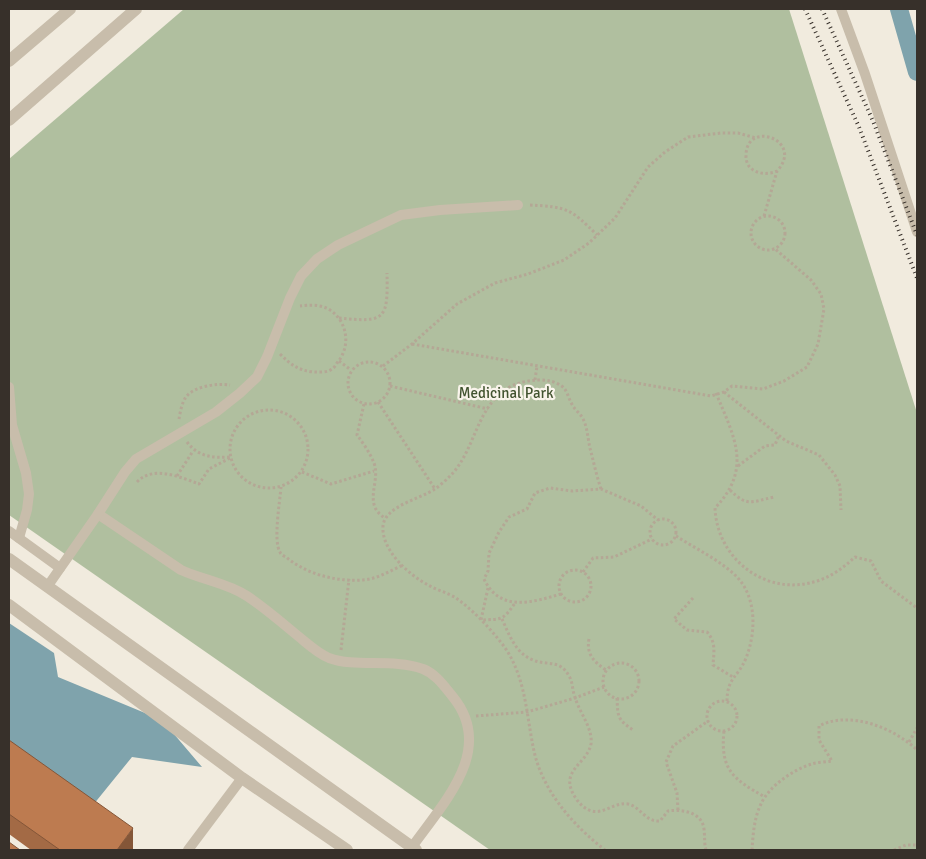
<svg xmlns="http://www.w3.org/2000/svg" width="926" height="859" viewBox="0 0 926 859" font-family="Signika,sans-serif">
<rect width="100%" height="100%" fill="#f1ebde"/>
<!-- green -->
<polygon fill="#b0bf9f" points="184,9 789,9 917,413 917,850 490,850 9,515 9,159"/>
<!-- water -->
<polygon fill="#7fa3ac" points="9,623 54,653 58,677 162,720 202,767 132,757 89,810 9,751"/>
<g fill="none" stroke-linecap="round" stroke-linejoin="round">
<!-- canal -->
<polyline stroke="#7fa3ac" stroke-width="18" points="899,9 917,72"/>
<!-- path -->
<g stroke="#b4a795" stroke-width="3" stroke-dasharray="2.5 2.5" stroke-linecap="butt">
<path d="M530 205C568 207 571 209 597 235"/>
<path d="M764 216 777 171C805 141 747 119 746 155 745 172 764 177 777 171"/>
<circle cx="768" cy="233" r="17"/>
<path d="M339 318C386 323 388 319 387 273"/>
<polyline points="412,344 711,396 724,392 732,386 763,389 784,381 807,367 818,344 824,309 821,294 811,280 774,248"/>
<path d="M280 354C291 365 298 370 313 372 319 372 327 373 332 369 334 368 336 365 337 363 351 347 348 322 330 310 321 304 309 305 300 306"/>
<polyline points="339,361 351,370"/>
<circle cx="369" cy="383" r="21"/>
<polyline points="383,366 412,344 457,304 495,283 528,274 564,260 589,243 615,218 648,167 665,152 688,137 721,133 738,133 756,138"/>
<polyline points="535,380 537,366"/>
<polyline points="390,386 488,409"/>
<polyline points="724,392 786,441 819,455 835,475 840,486 841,510"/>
<path d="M716 393C734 437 753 468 715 508 717 560 768 599 820 580 834 575 844 567 855 557L871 561 881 581 917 608"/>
<polyline points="378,402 435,489"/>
<path d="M364 404 357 435C363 443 370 453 374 463 381 482 362 504 385 518"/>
<circle cx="269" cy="449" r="39"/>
<path d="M179 419C180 413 182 402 186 397 194 386 218 383 230 385"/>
<path d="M187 442C198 457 213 458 231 457"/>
<polyline points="738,466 765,446 775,445 779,435"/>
<polyline points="302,472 331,484 374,471"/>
<polyline points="177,476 193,451"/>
<path d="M137 482C153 465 180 477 199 484L209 469 230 458"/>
<path d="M281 487C280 501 273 541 280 552 281 555 284 556 286 557 306 574 336 582 363 580 377 579 390 571 403 565"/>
<path d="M601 489C597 477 594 464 591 452 588 442 588 430 584 421 582 415 576 411 573 406 569 400 568 393 564 388 561 385 555 382 550 381 535 378 514 382 502 392 476 413 474 450 452 474 447 479 441 485 435 489 420 499 385 506 383 526 381 550 409 575 428 585 437 590 448 593 456 598 474 611 489 627 503 645 526 676 526 714 534 751 543 792 574 826 605 850"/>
<path d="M730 490C747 507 751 502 774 497"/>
<circle cx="663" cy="532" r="13"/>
<path d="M676 536C696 549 720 560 737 577 757 598 756 633 746 658 738 678 727 677 727 702"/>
<circle cx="575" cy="586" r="16"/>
<polyline points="583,572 593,558 614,557 652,539"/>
<path d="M488 588 481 620C501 619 503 621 515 603"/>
<path d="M561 594C533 602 500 613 484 579L488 571 489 553 499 532 509 517 527 509 535 493 550 488 572 491 601 489 641 506 658 520"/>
<path d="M693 598 674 619 687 630 707 632C716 642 714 652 713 665L733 677"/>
<path d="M502 619C509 634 515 653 533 660 547 666 560 659 569 676 573 682 572 690 575 697 579 712 593 728 591 744 587 765 556 771 577 800 581 805 586 810 592 811 605 814 614 802 628 804 641 807 645 822 660 821L668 811C682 809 702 812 704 829 705 837 704 843 706 850"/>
<path d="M589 639C586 654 594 662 606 670"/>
<polyline points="341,650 349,579"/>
<circle cx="621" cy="681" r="18"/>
<path d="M617 698C618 717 617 719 633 730"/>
<circle cx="722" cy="716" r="15"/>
<polyline points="476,716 527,712 575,698 604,687"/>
<path d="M724 731C720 770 733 779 765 797"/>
<polyline points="909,742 917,728"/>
<polyline points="678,810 677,793 666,762 673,746 708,721"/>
<path d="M752 850C753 835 754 818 761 804 769 786 794 769 812 764 818 762 826 762 832 761L819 740V726C850 710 894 728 917 750"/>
<polyline points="894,850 906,845 917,845"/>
</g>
<!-- service -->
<g stroke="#c8bdab" stroke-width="10">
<polyline points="841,9 865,74 917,232"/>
<polyline points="9,387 12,425 26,473 29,494 27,510 19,538"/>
<path d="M98 514 181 570C203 580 227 583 247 596 265 608 281 622 298 636 308 644 317 653 329 658 356 668 392 658 423 669 436 674 444 686 453 697 496 750 443 803 412 847"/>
<polyline points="9,531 60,568"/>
<polyline points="47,587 98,514 125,472 136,459 216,412 240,393 257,377 267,357 290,298 301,276 317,259 338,245 401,215 440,210 518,205"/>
<polyline points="188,850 242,778"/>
</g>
<!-- tertiary -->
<g stroke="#c8bdab" stroke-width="12">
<polyline points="9,61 70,9"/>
<polyline points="9,120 136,9"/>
<polyline points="9,559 416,850"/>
<polyline points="9,605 242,778 347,850"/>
</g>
<!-- rail -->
<g stroke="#37302a" stroke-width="4" stroke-dasharray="1 4" stroke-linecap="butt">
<polyline points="805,9 859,127 917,278"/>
<polyline points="822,9 873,121 917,235"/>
</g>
</g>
<!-- wall -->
<polygon fill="#a36a45" points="9,740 133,849 132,850 31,850 9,834"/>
<!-- shaded-wall -->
<polygon fill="#845638" points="133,828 133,849 132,850 117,850"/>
<!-- building -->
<g fill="#bd7b50" stroke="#845638">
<polygon points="9,740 133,828 117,850 60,850 9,814"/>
<polygon points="9,842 20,850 9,850"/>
</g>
<g text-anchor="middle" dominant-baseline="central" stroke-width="4.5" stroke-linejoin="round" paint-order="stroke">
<!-- park labels -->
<g font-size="15" fill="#41532f" stroke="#f9f4eb">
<text x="506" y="393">Medicinal Park</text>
</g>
</g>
<!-- border -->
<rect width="926" height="859" fill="none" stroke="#37302a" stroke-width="20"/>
</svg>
